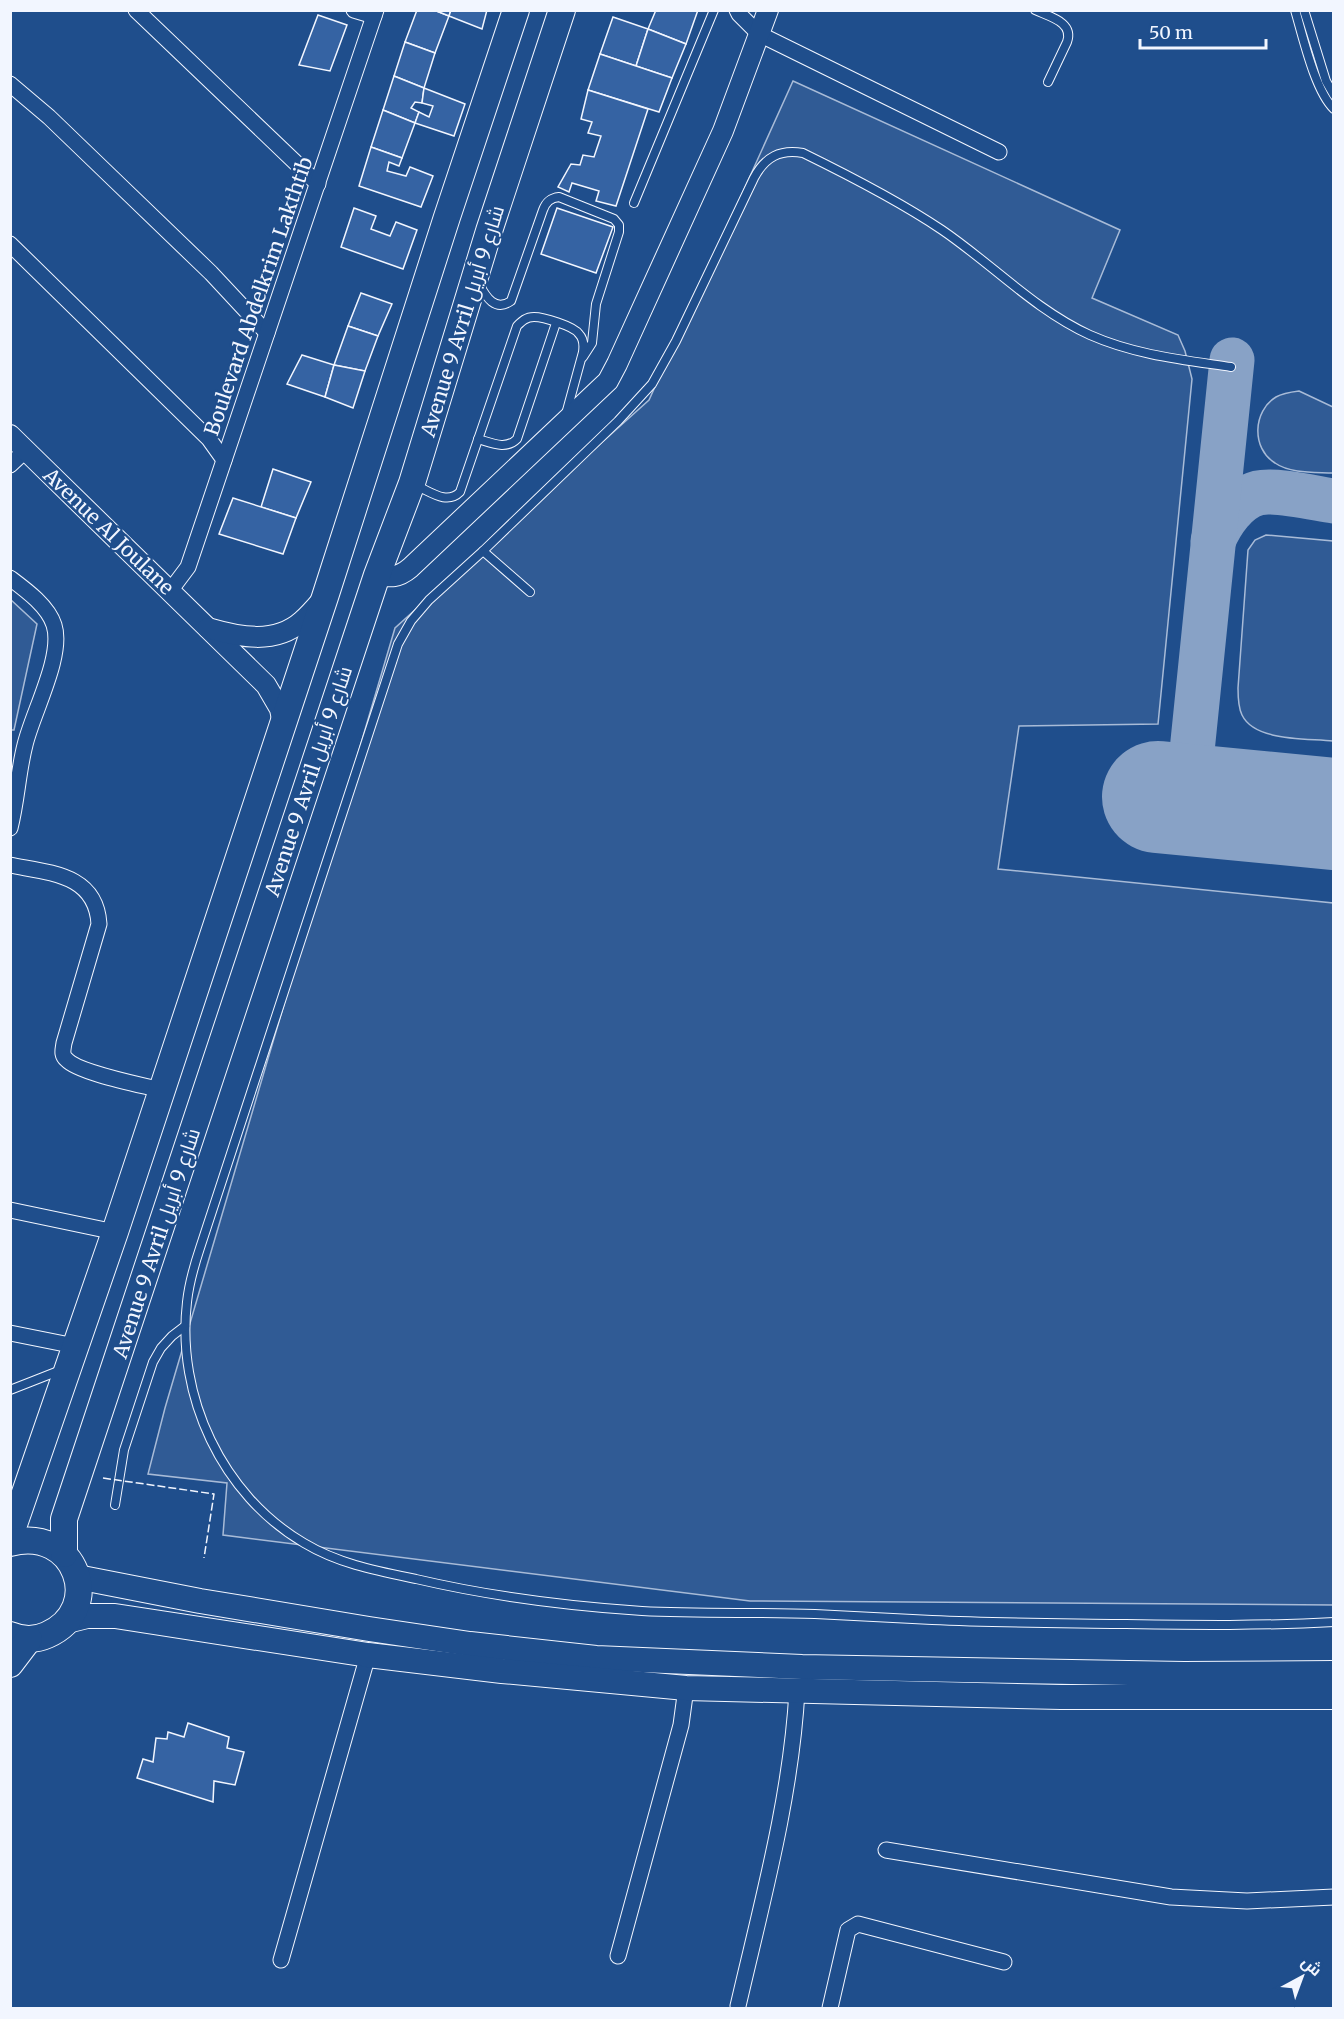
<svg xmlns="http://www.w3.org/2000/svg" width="1344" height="2019" viewBox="0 0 1344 2019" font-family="Merriweather,Cairo,serif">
<rect width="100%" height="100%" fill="#1f4e8c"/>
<!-- green -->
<g fill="#305b95" stroke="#a8bbd7" stroke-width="1.5">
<polygon points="793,81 1120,230 1092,298 1178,335 1185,351 1192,379 1158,724 1019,726 998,869 1333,903 1333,1605 750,1601 223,1535 227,1483 148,1474 165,1408 395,628 649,400"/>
<path d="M1299 391 1333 407V473C1315 472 1291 474 1275 463 1251 448 1253 411 1276 397 1283 393 1291 392 1299 391Z"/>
<path d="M1266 535 1333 541V741C1308 738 1255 742 1242 715 1238 707 1238 697 1238 688L1248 550 1255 540Z"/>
<polygon points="10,599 37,624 14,730 10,730"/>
</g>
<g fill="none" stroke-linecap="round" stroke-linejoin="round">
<!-- taxiway -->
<g stroke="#88a2c6" stroke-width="45">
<path d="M1213 541C1221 522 1236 499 1258 493 1275 489 1314 498 1334 501"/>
<polyline points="1187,800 1232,360"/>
</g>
<!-- runway -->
<polyline stroke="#88a2c6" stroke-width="112" points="1158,797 1334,814"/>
</g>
<!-- building -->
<g fill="#3563a3" stroke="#f2f6ff" stroke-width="1.5">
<polygon points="417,10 434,10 449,16 435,53 405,42"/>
<polygon points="434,10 451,10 449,16"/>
<polygon points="451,10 487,10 482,29 449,16"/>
<polygon points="656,10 698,10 686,44 648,29"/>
<polygon points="318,15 347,25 330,71 299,65"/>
<polygon points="613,17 648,29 636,66 600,54"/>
<polygon points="648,29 686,44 672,78 636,66"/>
<polygon points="405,42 435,53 424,88 394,76"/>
<polygon points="600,54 672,78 659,112 588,90"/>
<polygon points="394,76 424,88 422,103 415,102 411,108 419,112 415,123 383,110"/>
<polygon points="424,88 465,104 454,136 415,123 419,112 429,117 433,106 422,103"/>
<polygon points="588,90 648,109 616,206 596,201 599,191 572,183 569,192 558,187 571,164 580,165 583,155 594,157 601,136 588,133 592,122 581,119"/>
<polygon points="383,110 415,123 402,158 371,147"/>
<polygon points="371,147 402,158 399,166 389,162 387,171 406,176 410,167 433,176 421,207 359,186"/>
<polygon points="354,208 376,216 371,229 390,236 396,222 417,230 403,269 341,247"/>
<polygon points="557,208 613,227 596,273 541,254"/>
<polygon points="361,293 392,304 378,336 348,326"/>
<polygon points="348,326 378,336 365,371 334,365"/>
<polygon points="302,355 334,365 325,397 287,384"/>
<polygon points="334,365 365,371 353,408 325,397"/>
<polygon points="273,469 311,482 296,518 261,507"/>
<polygon points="233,498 296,518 283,554 219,534"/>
<polygon points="188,1723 229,1737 227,1748 244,1752 235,1785 214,1781 213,1802 137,1778 143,1759 153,1762 156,1738 167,1739 168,1732 184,1737"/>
</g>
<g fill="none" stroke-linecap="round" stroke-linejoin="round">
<!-- service casing -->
<g stroke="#f2f6ff" stroke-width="10">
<g id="service">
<path d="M1035 10C1050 17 1074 22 1067 42L1048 82"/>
<path d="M1295 10C1303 37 1315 91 1334 109"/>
<polyline points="1304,10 1326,81 1334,95"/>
<polyline points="634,203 714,10"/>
<path d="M479 284C486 297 495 312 511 301L543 210C546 202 550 198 559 197L614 219 619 225V232L596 304 592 343 583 357"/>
<path d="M1231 367C1184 360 1135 355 1090 335 1035 310 992 264 942 230 899 201 850 176 803 153 780 149 765 157 754 178L676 341 652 384 618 421 483 551 429 600 411 621 398 644 200 1248C194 1266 189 1283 187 1302 176 1396 222 1495 304 1543 339 1564 377 1571 416 1579 489 1596 566 1606 642 1611 699 1614 757 1612 815 1614 854 1616 893 1618 932 1620 997 1623 1061 1623 1126 1624 1195 1625 1264 1626 1334 1622"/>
<path d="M478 439C492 443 506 450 517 439L556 323"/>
<path d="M417 486C431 492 447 505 460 492L517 326C522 321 526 317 534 317 543 317 574 326 579 334 584 339 584 345 583 352L566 414"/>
<polyline points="483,551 530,592"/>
<polyline points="10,1390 61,1370"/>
<polyline points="115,1505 124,1450 153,1362 161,1348 172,1336 185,1326"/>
</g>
</g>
<!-- minor casing -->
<g stroke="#f2f6ff" stroke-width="17">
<g id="minor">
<polyline points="136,10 318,184"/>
<polyline points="354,10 374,16"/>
<polyline points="737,10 739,14 759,34 999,152"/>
<polyline points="10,84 49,117 211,273 267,333"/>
<polyline points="10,244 209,439 224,460"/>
<polyline points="10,465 26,450"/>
<path d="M10 578C26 590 48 606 54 625 64 656 32 714 25 745 18 772 17 801 10 828"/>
<polyline points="170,591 188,567 376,10"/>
<path d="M10 865C50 873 96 874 99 924L64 1043C63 1050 61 1055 67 1060 79 1073 142 1085 161 1090"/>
<polyline points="10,1210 115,1232"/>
<polyline points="10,1333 75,1346"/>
<polyline points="886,1850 1171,1897 1247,1901 1334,1897"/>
<polyline points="618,1956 681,1725 686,1688"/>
<polyline points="281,1960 368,1655"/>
<path d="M738 2006C762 1902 791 1798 797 1691"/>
<polyline points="830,2008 848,1930 858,1924 1004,1962"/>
</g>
</g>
<!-- tertiary casing -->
<g stroke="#f2f6ff" stroke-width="22">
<g id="tertiary">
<polyline points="10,435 266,685 280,709 283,724"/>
<path d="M377 575C391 577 398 578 410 568L608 381 617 364 723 131 768 10"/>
<path d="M208 628C239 637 275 645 302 621 309 615 315 608 321 601"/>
</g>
</g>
<!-- primary casing -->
<g stroke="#f2f6ff" stroke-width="26">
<g id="primary">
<polyline points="77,1577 200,1601 369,1629 470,1644 596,1658 802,1667 1184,1674 1334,1673"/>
<polyline points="67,1621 87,1616 115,1616 368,1655 502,1671 686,1688 1061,1697 1334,1697"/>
</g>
</g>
<!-- trunk casing -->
<g stroke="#f2f6ff" stroke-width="28">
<g id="trunk">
<polyline points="10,1536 115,1232 325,597 447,217 516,10"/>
<path d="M10 1543C76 1525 106 1609 47 1635 36 1640 22 1640 10 1635"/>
<polyline points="64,1554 64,1519 377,575 412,483 489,231 562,10"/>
<polyline points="10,1664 29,1639"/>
</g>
</g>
<!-- service -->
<use href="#service" stroke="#1f4e8c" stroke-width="8"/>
<!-- minor -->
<use href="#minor" stroke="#1f4e8c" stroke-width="15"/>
<!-- tertiary -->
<use href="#tertiary" stroke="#1f4e8c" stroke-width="20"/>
<!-- primary -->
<use href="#primary" stroke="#1f4e8c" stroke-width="24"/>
<!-- trunk -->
<use href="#trunk" stroke="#1f4e8c" stroke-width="26"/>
<!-- fence -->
<polyline stroke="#f2f6ff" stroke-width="1.5" stroke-dasharray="8 3" stroke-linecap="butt" points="103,1478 214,1494 204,1558"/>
</g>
<g text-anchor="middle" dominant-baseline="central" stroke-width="4.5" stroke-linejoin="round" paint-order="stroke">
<!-- street labels -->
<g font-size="20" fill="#f2f6ff" stroke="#1f4e8c">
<text transform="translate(258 296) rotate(-71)">Boulevard Abdelkrim Lakthtib</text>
<text transform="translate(462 321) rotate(-73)">Avenue 9 Avril شارع 9 أبريل</text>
<text transform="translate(109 531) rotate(44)">Avenue Al Joulane</text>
<text transform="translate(308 781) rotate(-72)">Avenue 9 Avril شارع 9 أبريل</text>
<text transform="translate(156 1243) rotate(-72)">Avenue 9 Avril شارع 9 أبريل</text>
</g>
</g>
<!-- border -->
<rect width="1344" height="2019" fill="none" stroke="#f2f6ff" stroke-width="24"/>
<!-- north arrow -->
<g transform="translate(1302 1977) rotate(41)" stroke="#1f4e8c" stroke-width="4.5" paint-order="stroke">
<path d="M0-4.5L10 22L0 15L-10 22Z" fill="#f2f6ff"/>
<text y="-9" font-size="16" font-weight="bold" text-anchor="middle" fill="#f2f6ff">ش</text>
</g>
<!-- scale -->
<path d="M1140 39v9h126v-9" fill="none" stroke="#f2f6ff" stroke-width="3"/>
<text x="1149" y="39" font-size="18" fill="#f2f6ff" stroke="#1f4e8c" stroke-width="4.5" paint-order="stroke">50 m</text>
</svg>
